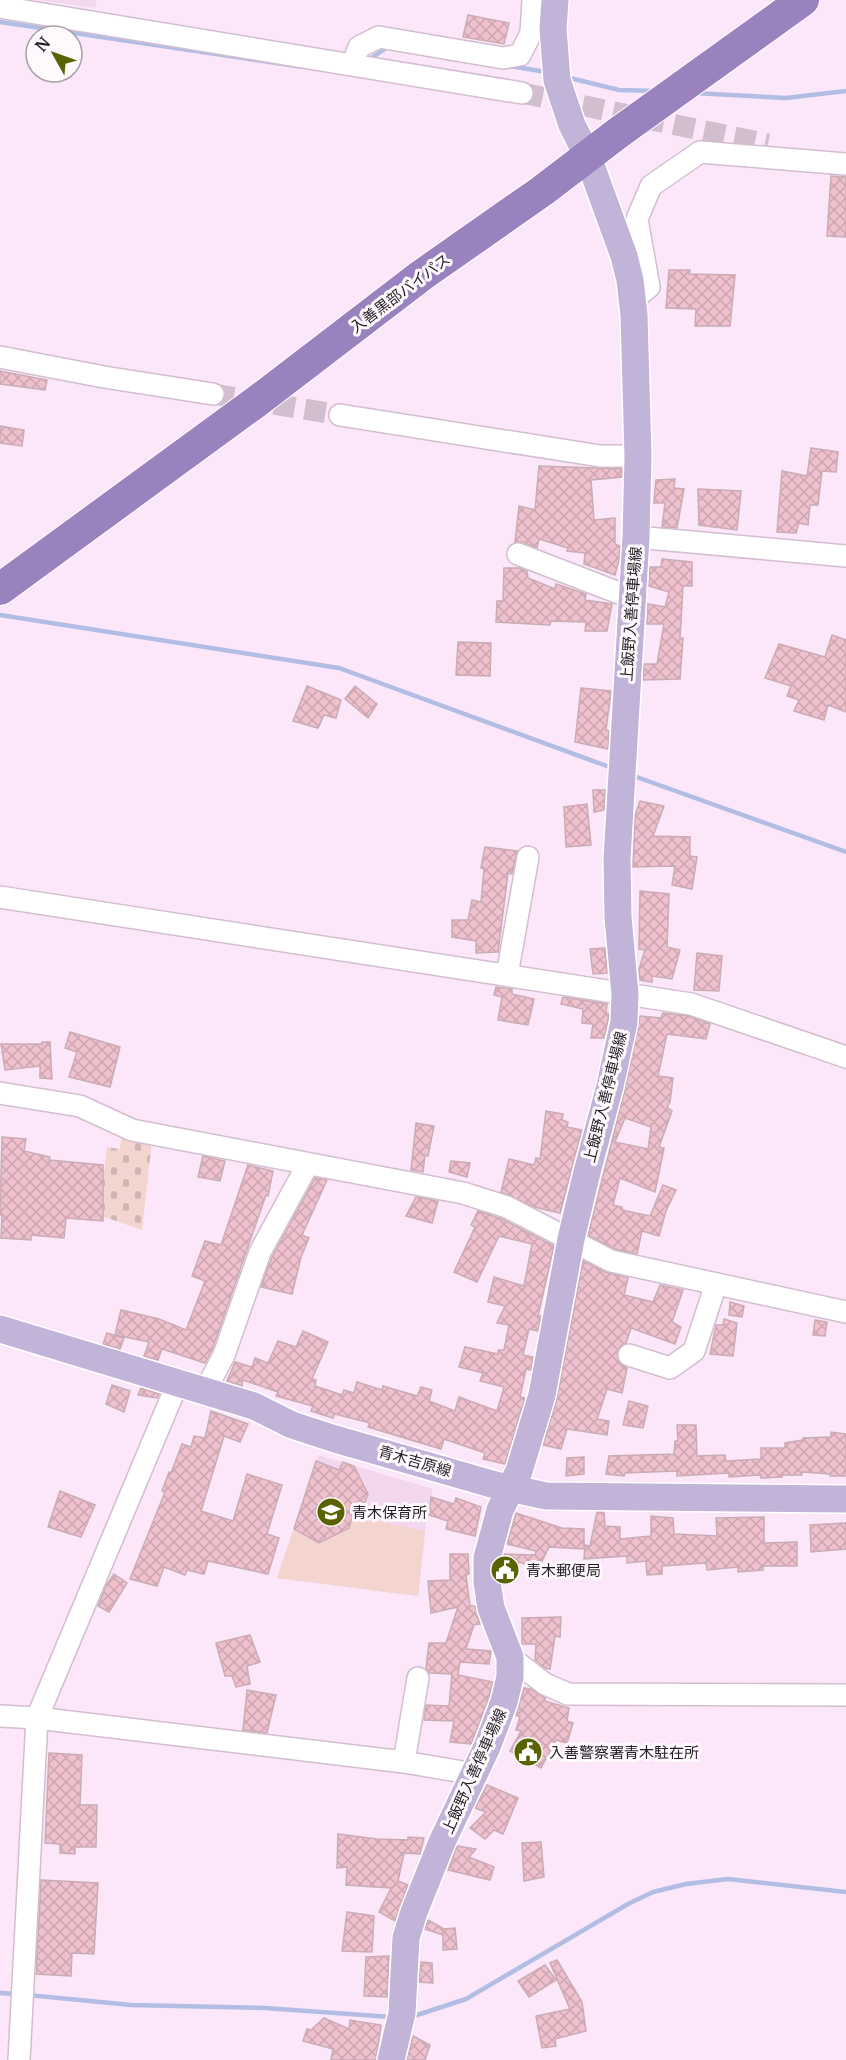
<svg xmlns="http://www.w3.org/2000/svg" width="846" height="2060" viewBox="0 0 846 2060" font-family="Merriweather,'Noto Sans JP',serif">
<defs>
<pattern id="cemetery-stones" width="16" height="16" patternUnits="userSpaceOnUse" patternTransform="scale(1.5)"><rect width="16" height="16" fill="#f3d4cf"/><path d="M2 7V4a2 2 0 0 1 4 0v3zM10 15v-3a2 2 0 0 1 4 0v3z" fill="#d0b6b2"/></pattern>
<pattern id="building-cross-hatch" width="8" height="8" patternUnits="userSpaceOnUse" patternTransform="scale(1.5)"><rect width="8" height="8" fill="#efc0cd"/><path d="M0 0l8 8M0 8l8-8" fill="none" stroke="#cda5b0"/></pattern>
</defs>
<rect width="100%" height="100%" fill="#fce6f9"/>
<!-- built -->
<g fill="#f3d7ef">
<polygon points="38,0 97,0 95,8"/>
<polygon points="318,1455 433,1489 427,1514 418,1596 277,1578"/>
</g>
<!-- cemetery -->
<polygon fill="url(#cemetery-stones)" points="122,1132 152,1140 142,1230 99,1215 107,1147 120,1149"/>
<!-- park -->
<polygon fill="#f3d4cf" points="352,1516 425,1531 418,1596 277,1578 294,1529 319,1543"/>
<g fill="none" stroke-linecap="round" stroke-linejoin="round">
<!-- stream -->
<g stroke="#b1bde3" stroke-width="4.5">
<polyline points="0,22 303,67"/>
<polyline points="367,61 389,46"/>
<polyline points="510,66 546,72"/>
<polyline points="566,77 619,90 655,91"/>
<polyline points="693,93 786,98 846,91"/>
<polyline points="0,615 339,668 615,769"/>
<polyline points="631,775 846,852"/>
<polyline points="0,1993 17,1994"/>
<polyline points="28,1995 131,2005 265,2008 391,2017"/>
<polyline points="411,2017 466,1999 628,1904 653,1892 686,1884 728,1879 846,1892"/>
</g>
</g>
<!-- building -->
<g fill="url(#building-cross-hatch)" stroke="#c9acb4" stroke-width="1.5" fill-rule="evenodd">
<polygon points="468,15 509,23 504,44 463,37"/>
<polygon points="831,176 846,177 846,237 827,236"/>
<polygon points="669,270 690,270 689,274 735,275 730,326 695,326 696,309 666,308"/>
<polygon points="0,371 47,380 45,390 0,384"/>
<polygon points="0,426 24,430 22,446 0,443"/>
<polygon points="811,448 838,452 836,472 822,471 818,505 810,505 808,525 799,523 796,533 777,532 782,471 807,476"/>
<polygon points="539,466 622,469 622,477 591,480 594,520 615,518 615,544 620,546 619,560 615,575 584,564 585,553 567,551 568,548 539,539 537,548 523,542 515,542 519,506 535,510"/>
<polygon points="675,479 674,488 684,489 677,528 662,527 665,503 654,503 656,480"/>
<polygon points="698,489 741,491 737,530 699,525"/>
<polygon points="662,559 692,562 692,586 683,586 680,639 683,638 680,679 643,680 644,664 657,664 664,624 647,624 648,604 665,607 669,592 649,586 650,567 661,567"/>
<polygon points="504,568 520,568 527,571 528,578 555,589 556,584 586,594 585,600 612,604 607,631 585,631 586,622 551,621 550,625 496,622 497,601 503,601"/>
<polygon points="832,635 846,640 846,712 828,705 824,720 794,711 799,700 787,696 791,686 765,678 779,644 825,657"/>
<polygon points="458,642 491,643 490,676 456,675"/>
<polygon points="307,686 341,700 336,718 324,715 318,728 293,721"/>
<polygon points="355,686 377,704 368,718 345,699"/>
<polygon points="581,688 611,691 606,730 609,731 608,749 575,742"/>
<polygon points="593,790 605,790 604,810 594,812"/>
<polygon points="640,801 664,806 653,836 690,837 690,856 697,857 692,889 672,885 675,866 633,867 635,816"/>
<polygon points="587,804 591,845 566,847 564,807"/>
<polygon points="485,847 517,851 512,874 508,873 498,952 476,953 476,941 452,937 452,920 468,920 472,900 481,902 484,869 481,868"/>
<polygon points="640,891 669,894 667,947 680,950 672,979 652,976 652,982 640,980 639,969 645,950 639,949"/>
<polygon points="605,948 607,973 593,974 590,949"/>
<polygon points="697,953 722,956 719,991 694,990"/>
<polygon points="496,987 512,989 512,994 534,999 528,1025 498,1020 502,997 494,995"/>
<polygon points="563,997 607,1004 606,1013 609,1014 608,1020 604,1038 591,1038 593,1024 582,1023 583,1009 561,1004"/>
<path d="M663 1013 688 1016 710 1024 706 1039 667 1034 658 1076 673 1078 670 1102 667 1107 672 1111 659 1147 664 1148 655 1192 620 1178 619 1182 613 1205 622 1207V1210L650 1216 663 1185 676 1190 666 1211 659 1236 642 1231 637 1254 615 1249 588 1235 625 1089 640 1016 661 1018ZM625 1118 651 1127 648 1149 615 1142Z"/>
<polygon points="70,1032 120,1047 110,1087 69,1077 77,1052 65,1048"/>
<polygon points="42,1042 50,1042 52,1079 40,1078 40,1066 5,1070 1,1044 42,1044"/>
<polygon points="546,1111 563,1114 562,1120 568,1122 567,1127 582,1130 560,1213 534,1207 501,1192 509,1159 534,1165 536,1158 540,1159"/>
<polygon points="416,1123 434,1126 428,1156 425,1155 423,1172 411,1170"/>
<polygon points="2,1137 26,1139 24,1151 50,1157 49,1160 103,1165 103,1221 66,1218 64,1238 31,1235 31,1240 1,1238 2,1215 0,1215"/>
<polygon points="203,1156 225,1161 220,1181 198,1177"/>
<polygon points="451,1161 470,1163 467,1177 449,1172"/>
<polygon points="248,1165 273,1171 268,1196 266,1195 212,1350 205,1363 162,1349 158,1360 144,1356 149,1342 115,1335 121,1310 159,1319 186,1330 205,1281 192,1276 205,1241 221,1245"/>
<polygon points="315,1178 327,1180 302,1235 309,1238 301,1257 292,1294 261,1287 272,1257"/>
<polygon points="416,1197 438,1201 432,1223 406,1216"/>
<polygon points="478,1211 502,1219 554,1246 538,1316 541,1316 538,1331 529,1329 523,1355 533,1357 531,1370 526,1369 520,1397 525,1398 505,1464 483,1459 485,1453 444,1439 441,1449 368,1427 370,1423 335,1414 333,1418 311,1411 313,1406 276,1396 278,1392 243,1380 242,1386 227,1381 235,1362 252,1367 255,1358 268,1363 278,1341 296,1347 303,1331 328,1342 312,1379 316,1380 315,1386 342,1395 344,1390 354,1393 357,1382 382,1390 383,1386 417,1396 421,1387 432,1390 429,1401 455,1411 459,1397 497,1411 504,1387 480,1381 483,1373 459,1367 465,1347 498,1354 498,1350 504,1350 509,1325 497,1323 505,1306 488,1302 494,1277 524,1286 532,1244 499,1236 477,1282 454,1272 475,1227 471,1225"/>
<polygon points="583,1261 605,1272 628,1278 624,1295 653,1302 660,1285 683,1290 672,1322 681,1327 675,1344 631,1328 626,1343 620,1346 617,1352 619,1363 627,1368 622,1393 607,1389 597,1419 609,1421 607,1435 567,1429 561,1449 543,1445 557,1398"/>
<polygon points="730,1302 744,1306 742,1317 729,1315"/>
<polygon points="724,1319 737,1323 733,1356 710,1354 716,1325 723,1325"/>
<polygon points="815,1320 827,1322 825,1336 813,1335"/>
<polygon points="107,1333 124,1338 120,1349 103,1344"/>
<polygon points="112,1385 130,1391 124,1412 106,1404"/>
<polygon points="141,1388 159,1394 157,1398 138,1395"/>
<polygon points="629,1401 648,1406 643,1428 623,1425"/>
<polygon points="211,1411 248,1424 240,1442 224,1436 201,1511 233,1521 247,1474 282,1485 267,1534 279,1538 268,1574 208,1561 204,1574 187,1570 185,1575 164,1567 157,1586 130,1579 165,1492 162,1491 169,1472 171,1473 182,1444 191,1447 194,1436 205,1438"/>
<polygon points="677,1425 696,1425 697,1456 725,1455 726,1461 761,1459 761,1448 785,1448 785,1443 803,1440 803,1438 831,1437 831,1432 846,1434 846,1476 830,1476 830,1474 802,1472 802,1475 782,1475 782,1477 761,1478 761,1475 729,1477 729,1473 677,1476 677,1471 625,1473 624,1476 606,1474 609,1456 674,1454 675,1441 678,1441"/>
<polygon points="584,1457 584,1474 566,1476 567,1458"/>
<polygon points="316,1461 339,1470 343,1462 354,1466 368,1494 365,1502 355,1506 349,1528 319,1543 294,1529"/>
<polygon points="60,1491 95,1505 81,1537 48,1527"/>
<polygon points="431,1497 454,1504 456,1498 481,1507 475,1536 446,1529 448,1521 429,1515"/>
<polygon points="597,1512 604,1512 605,1526 620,1527 620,1539 651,1536 651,1516 673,1518 674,1534 717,1536 716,1518 764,1517 764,1543 797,1542 797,1566 763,1566 763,1570 738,1572 738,1567 707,1570 706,1563 662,1566 662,1574 647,1575 646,1561 627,1563 627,1556 584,1559 585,1545 590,1546"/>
<polygon points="516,1513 562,1528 584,1529 584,1549 549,1547 535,1576 533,1575 534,1567 519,1562 513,1581 503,1578 504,1554 535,1555 536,1551 507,1544"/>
<polygon points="846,1523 846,1549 811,1552 810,1525"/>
<polygon points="450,1554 468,1554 469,1574 466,1575 470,1606 475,1606 480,1624 474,1625 466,1649 491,1651 489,1664 460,1662 458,1675 493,1682 489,1697 471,1744 450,1742 454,1721 424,1720 426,1705 449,1706 452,1674 430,1673 426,1668 429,1643 446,1643 458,1607 431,1613 428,1581 450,1580"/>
<polygon points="114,1574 127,1583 109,1612 98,1606 107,1584"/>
<polygon points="561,1617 560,1637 555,1636 550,1669 545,1668 535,1660 536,1644 522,1644 522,1618"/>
<polygon points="250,1635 260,1662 247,1666 250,1684 236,1687 232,1676 225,1676 216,1643"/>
<polygon points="524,1688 531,1689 545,1698 545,1701 569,1708 567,1721 573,1723 567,1743 556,1740 541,1768 510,1751 521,1731 516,1730 520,1717 516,1715"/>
<polygon points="247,1690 276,1695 267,1733 243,1730"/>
<polygon points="49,1753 82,1755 80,1805 97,1805 96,1847 75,1847 75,1854 60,1853 60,1844 45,1843"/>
<polygon points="487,1785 518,1798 503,1834 494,1830 485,1839 470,1828 486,1812 475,1808"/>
<polygon points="338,1834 377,1839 408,1840 408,1837 424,1838 420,1854 404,1853 398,1881 408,1885 395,1921 379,1912 391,1888 346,1885 347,1867 337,1868"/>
<polygon points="541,1842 544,1877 524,1881 522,1843"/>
<polygon points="457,1846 476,1849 469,1857 494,1867 490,1880 448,1870"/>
<polygon points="41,1880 98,1883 94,1954 72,1953 71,1976 36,1974"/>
<polygon points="347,1912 374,1916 372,1952 342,1951"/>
<polygon points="428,1920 444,1929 455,1928 457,1949 443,1950 443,1935 425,1929"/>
<polygon points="389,1956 387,1997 364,1996 366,1957"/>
<polygon points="557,1960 582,2002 586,2031 555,2039 556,2046 542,2048 536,2016 570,2009 550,1963"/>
<polygon points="421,1962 432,1963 433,1983 419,1982"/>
<polygon points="545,1965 556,1980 529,1997 518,1981"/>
<polygon points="324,2018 349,2029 350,2020 381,2025 376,2060 331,2060 333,2049 303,2041 307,2029 311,2030"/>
<polygon points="413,2036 430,2045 425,2060 407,2060"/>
</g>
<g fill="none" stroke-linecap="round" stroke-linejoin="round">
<!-- minor-tunnel -->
<g stroke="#d1bece" stroke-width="21" stroke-dasharray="21 10" stroke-linecap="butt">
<polyline points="522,93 768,144"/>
<polyline points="213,394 340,415"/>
</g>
<!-- minor casing -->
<g stroke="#d3bed0" stroke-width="24">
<g id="minor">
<polyline points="0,7 522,93"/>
<polyline points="352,65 359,47 379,37 503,58 520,55 531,33 533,0"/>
<polyline points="632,301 649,287 637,219 651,186 700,152 846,164"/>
<polyline points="0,357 104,377 213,394"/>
<polyline points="340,415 600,456 638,456"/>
<polyline points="636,537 846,556"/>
<polyline points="518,554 632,598"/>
<polyline points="0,897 691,1004 846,1057"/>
<polyline points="507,975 528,857"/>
<polyline points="0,1093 80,1106 132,1130 463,1193 507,1207 611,1261 846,1312"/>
<polyline points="629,1355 670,1368 694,1351 716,1284"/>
<polyline points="205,1391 224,1355 260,1252 308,1164"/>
<polyline points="510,1657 545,1684 568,1694 846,1695"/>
<polyline points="0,1716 37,1718 404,1762 475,1774"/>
<polyline points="404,1762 418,1678"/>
<polyline points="19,2060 37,1718 178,1382"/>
</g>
</g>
<!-- major casing -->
<g stroke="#fff" stroke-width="30">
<g id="major">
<polyline points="0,1329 254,1406 292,1425 335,1439 495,1485 546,1496 846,1499"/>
<polyline points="391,2060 402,2013 406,1938 414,1912 442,1842 487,1747 504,1702 510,1677 510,1657 491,1608 487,1582 487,1558 500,1510 519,1471 542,1395 571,1239 587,1172 610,1086 624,1022 625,994 618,917 617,859 636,537 638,456 634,315 630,280 624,256 588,157 572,125 557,80 553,29 555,0"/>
</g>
</g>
<!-- highway casing -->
<g stroke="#fff" stroke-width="34">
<polyline id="highway" points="0,589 256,402 422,275 542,191 618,133 803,0"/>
</g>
<!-- minor -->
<use href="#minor" stroke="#fff" stroke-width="21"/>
<!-- major -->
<use href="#major" stroke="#c2b4d8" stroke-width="27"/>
<!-- highway -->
<use href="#highway" stroke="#9982be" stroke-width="32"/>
</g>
<!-- icons -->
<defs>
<g id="school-disc" transform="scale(1.5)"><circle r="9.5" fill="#5a6301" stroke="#fef9fd"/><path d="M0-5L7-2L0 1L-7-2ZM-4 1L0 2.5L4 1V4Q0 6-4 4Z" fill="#fff"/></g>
<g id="civic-disc" transform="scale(1.5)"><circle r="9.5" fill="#5a6301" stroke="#fef9fd"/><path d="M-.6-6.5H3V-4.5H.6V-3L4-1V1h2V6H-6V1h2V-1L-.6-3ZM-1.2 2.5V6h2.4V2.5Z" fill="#fff"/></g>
</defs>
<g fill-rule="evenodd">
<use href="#school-disc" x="331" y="1512"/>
<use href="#civic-disc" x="505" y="1570"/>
<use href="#civic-disc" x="528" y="1752"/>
</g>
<g text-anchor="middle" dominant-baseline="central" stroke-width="6" stroke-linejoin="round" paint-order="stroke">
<!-- street labels -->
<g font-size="15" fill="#251d24" stroke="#fef9fd">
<text transform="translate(400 293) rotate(-37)">入善黒部バイパス</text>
<text transform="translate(631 614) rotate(-86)">上飯野入善停車場線</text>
<text transform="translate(605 1097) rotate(-76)">上飯野入善停車場線</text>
<text transform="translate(415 1461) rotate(16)">青木吉原線</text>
<text transform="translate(474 1771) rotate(-66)">上飯野入善停車場線</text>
</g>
<!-- poi labels -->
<g font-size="15" fill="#251d24" stroke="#fef9fd" text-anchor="start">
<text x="352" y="1512">青木保育所</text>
<text x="526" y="1570">青木郵便局</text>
<text x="549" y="1752">入善警察署青木駐在所</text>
</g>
</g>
<!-- north arrow -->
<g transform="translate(54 54) rotate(310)"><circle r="28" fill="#fef9fd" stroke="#a7a1a6" stroke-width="1.5"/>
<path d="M0-4.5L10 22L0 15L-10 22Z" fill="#5a6301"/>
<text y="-9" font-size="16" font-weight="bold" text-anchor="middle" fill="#251d24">N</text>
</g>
</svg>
